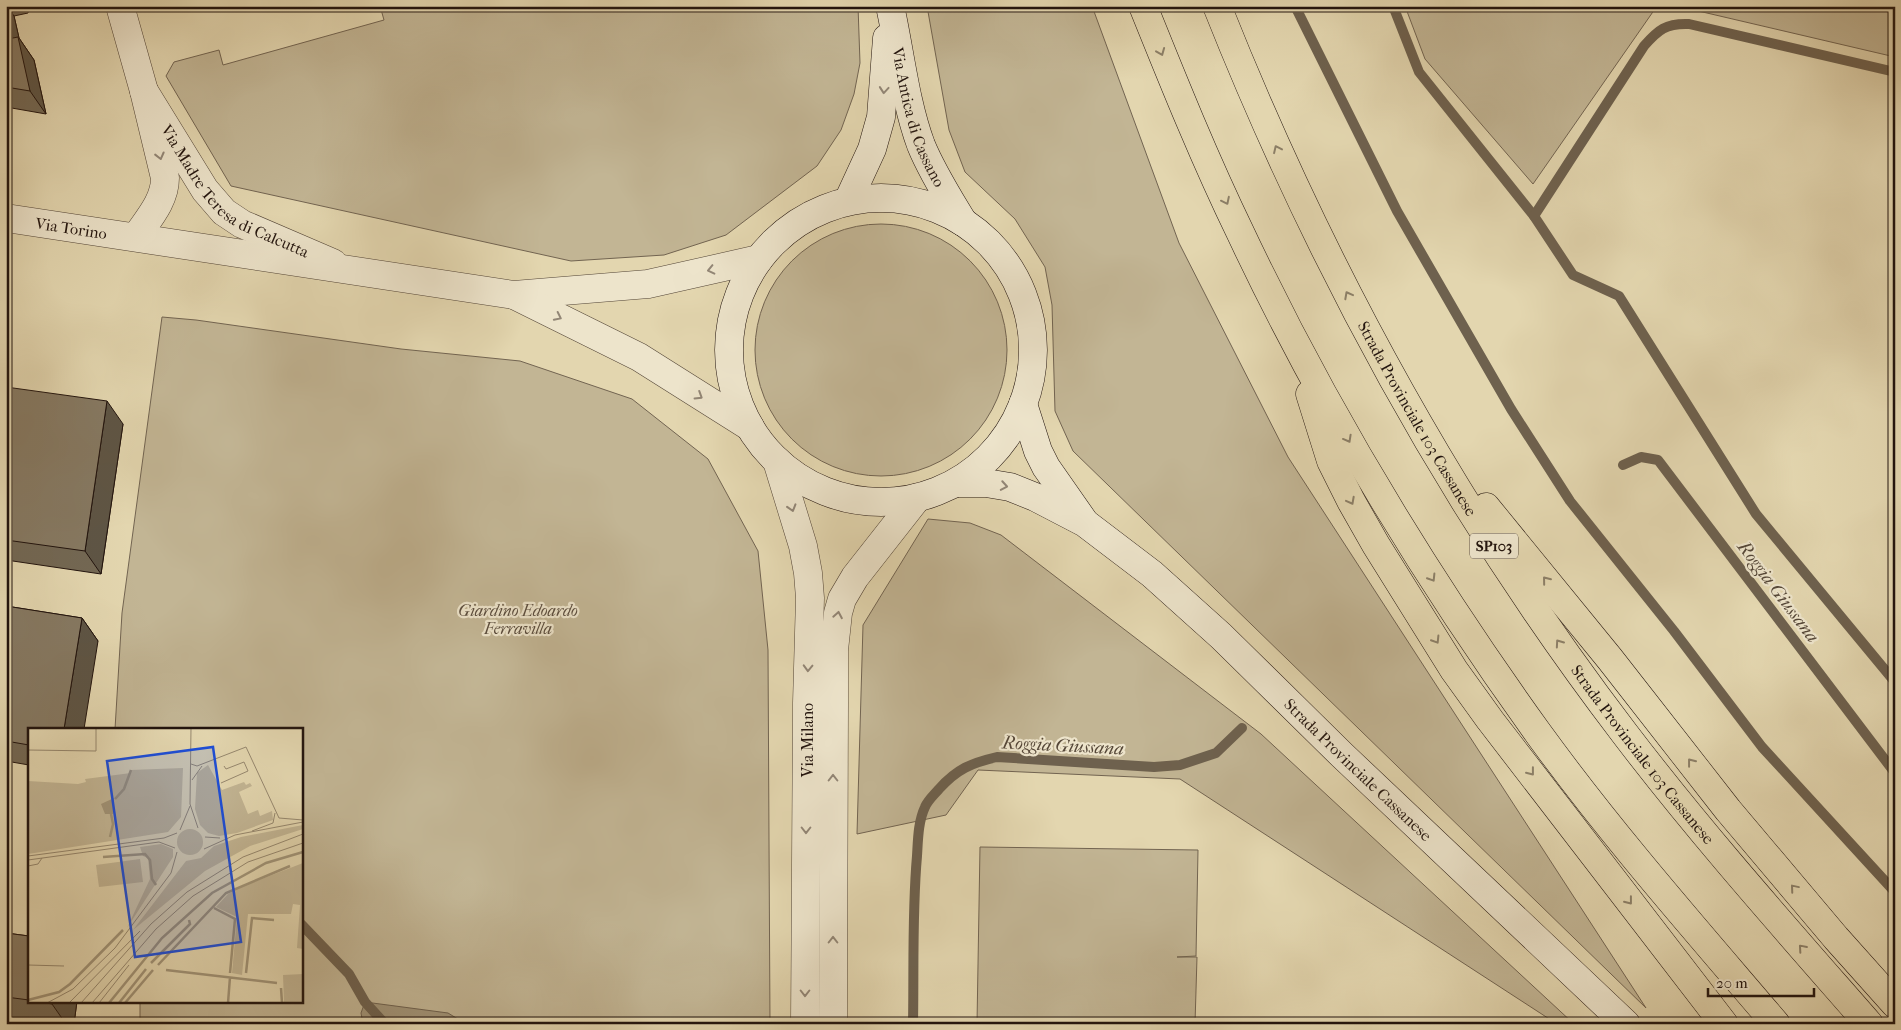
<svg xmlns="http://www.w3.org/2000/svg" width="1901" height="1030" viewBox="0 0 1901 1030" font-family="'IM FELL French Canon',serif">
<rect width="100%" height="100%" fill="#e3d6af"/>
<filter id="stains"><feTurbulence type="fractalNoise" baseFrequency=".004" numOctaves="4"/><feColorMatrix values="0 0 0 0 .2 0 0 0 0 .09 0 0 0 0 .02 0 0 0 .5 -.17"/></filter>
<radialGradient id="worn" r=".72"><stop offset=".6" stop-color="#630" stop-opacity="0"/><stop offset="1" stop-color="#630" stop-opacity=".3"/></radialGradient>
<!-- green -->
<g fill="#c2b594" stroke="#726451">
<polygon points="380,6 858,6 860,63 854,94 841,130 817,166 726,235 664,255 571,261 231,186 166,76 174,62 219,50 223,65 384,20"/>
<polygon points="927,6 1092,6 1179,243 1288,457 1646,1008 1073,451 1055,411 1052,305 1045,267 1015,219 965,172 949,130"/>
<polygon points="1405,6 1657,6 1533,184 1425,59"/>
<polygon points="1677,6 1895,6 1895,57"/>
<circle cx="881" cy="350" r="126"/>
<polygon points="162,317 196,320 401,349 520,361 632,399 708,459 758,551 768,650 770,1024 140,1024 140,1001 301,1001 301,729 115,729 122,613"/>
<polygon points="928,519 970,523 1001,535 1261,734 1574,1024 1557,1024 1180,779 978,770 946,815 857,834 863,625"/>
<polygon points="980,847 1198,850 1196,956 1177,957 1197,957 1195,1024 977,1024"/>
</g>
<!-- water -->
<polygon fill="#a19478" stroke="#6e614e" points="365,1002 448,1013 466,1024 363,1024 361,1013"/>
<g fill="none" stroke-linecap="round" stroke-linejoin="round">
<!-- stream -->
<g stroke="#6e614e" stroke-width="10">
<polyline points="1295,6 1397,211 1511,409 1570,501 1674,631 1762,747 1895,892"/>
<polyline points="1393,6 1419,72 1534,216 1573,275 1619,296 1756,514 1895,682"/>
<path d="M1534 216 1644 46C1658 30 1666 23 1689 24L1895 72"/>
<polyline points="1623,465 1641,457 1658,460 1895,773"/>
<polyline points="301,924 349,974 365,1002 385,1024"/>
<path d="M913 1024C914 968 912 912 917 856 918 840 918 822 925 807 928 800 934 795 939 789 957 769 971 763 997 757L1154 767 1180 765 1216 753 1242 728"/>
</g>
<!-- minor casing -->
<g stroke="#524436" stroke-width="29">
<g id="minor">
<path d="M120 6 144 91 165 178C165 201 148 219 136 237"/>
<path id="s1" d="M144 91 205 190 224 212 242 224 333 263"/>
</g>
</g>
<!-- tertiary casing -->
<g stroke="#524436" stroke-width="29">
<g id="tertiary">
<path id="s2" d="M6 218 514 295 648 284 759 259"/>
<polyline points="516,296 639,357 750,427"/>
<polyline points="777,461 803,546 808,573 810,598 807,703 805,1024"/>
<polyline points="833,1024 834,702 834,650 838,613 842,599 855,577 917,498"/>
</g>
</g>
<!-- secondary casing -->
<g stroke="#22140e" stroke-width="29">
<g id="secondary">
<path id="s3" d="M890 6C900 51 905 102 921 145 932 172 948 197 963 222"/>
<circle cx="881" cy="350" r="152"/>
<polyline points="848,201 872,149 881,117 887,38"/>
<polyline points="1023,404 1038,451 1046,467 1083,520"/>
<path id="s4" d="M956 483H986L1010 487 1035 497 1085 523 1152 574 1221 636 1342 755 1626 1024"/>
</g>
</g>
<!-- trunk casing -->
<g stroke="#22140e" stroke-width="29">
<g id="trunk">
<path d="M1143 6C1174 83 1205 160 1241 234 1324 410 1425 576 1538 733 1612 835 1695 929 1776 1024"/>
<path id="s5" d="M1217 6C1320 265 1456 513 1625 734 1702 835 1786 929 1869 1024"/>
<polyline points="1310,394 1331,461 1351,501 1376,545 1454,670 1490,720 1724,1024"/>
<polyline points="1486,507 1610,659 1728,810 1836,938 1895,1004"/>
</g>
</g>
<!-- minor -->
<use href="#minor" stroke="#ede4cb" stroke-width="28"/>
<!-- tertiary -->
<use href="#tertiary" stroke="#ede4cb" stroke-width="28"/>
<!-- secondary -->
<use href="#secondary" stroke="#ede4cb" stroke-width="28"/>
<!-- trunk -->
<use href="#trunk" stroke="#e3d6af" stroke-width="28"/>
</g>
<!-- wall -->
<g fill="#736854" stroke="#22140e">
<polygon points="6,6 27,6 28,13 14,16 19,38 34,60 46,114 6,107"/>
<polygon points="6,387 123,424 101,574 6,560"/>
<polygon points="6,606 82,618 98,641 29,729 29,765 6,761"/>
<polygon points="6,933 29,936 29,1001 77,1001 74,1024 6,1023"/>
</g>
<!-- shaded-wall -->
<g fill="#5e5545" stroke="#22140e">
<polygon points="6,6 7,6 14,16 19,38 34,60 46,114 30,91 8,39 6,29"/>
<polygon points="24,6 27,6 28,13"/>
<polygon points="107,401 123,424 101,574 85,551"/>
<polygon points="82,618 98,641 84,729 64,729"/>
<polygon points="6,822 10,826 6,846"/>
<polygon points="52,1001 77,1001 74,1024 66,1024 52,1004"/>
</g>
<!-- building -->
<g fill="#867962" stroke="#22140e">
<polygon points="6,29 8,39 18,37 30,91 6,87"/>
<polygon points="6,387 107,401 85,551 6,540"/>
<polygon points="6,606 82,618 64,729 29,729 29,745 6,741"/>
<polygon points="6,933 29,936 29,1000 6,997"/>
<polygon points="35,1001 52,1001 52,1004"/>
</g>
<!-- one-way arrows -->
<defs><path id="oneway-chevron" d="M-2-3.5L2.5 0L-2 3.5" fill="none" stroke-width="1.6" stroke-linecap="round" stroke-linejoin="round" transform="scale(1.25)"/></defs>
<g stroke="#8c7f67">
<use href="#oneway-chevron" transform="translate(1161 52) rotate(68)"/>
<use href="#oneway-chevron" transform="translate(1277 149) rotate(-115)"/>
<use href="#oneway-chevron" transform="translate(1226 201) rotate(64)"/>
<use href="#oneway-chevron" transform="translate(1348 295) rotate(-118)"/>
<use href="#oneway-chevron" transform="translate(1348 439) rotate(61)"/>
<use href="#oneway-chevron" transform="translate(1351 501) rotate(62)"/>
<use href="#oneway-chevron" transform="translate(1432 578) rotate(58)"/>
<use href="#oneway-chevron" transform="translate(1546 580) rotate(-129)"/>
<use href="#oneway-chevron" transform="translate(1436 640) rotate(58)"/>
<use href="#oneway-chevron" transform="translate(1559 643) rotate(-125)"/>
<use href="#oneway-chevron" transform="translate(1691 762) rotate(-128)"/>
<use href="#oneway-chevron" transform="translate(1531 772) rotate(52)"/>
<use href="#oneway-chevron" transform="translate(1794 888) rotate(-130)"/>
<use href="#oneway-chevron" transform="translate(1629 901) rotate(52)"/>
<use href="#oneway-chevron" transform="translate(1802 948) rotate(-131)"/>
</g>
<g stroke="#928676">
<use href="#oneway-chevron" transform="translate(884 90) rotate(95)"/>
<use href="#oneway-chevron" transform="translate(160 156) rotate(76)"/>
<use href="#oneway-chevron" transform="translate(711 270) rotate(167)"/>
<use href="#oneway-chevron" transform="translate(558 317) rotate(26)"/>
<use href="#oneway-chevron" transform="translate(699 396) rotate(32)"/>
<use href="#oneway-chevron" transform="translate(1004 486) rotate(10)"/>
<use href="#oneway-chevron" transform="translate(792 508) rotate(73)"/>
<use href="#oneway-chevron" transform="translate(838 615) rotate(-80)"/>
<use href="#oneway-chevron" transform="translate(808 668) rotate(92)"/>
<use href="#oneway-chevron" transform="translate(833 778) rotate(-90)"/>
<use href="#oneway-chevron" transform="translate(806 830) rotate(90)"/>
<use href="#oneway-chevron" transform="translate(833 940) rotate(-90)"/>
<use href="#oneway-chevron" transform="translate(805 993) rotate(90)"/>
</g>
<g text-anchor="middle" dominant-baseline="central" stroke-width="4.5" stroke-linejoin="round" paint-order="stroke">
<!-- shield labels -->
<rect fill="#ede4cb" stroke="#5f5247" stroke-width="1" x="1470" y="533.5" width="48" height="25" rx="4"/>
<g font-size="15" font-weight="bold" fill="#22140e">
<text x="1494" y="546">SP103</text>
</g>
<!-- street labels -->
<g font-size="16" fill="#22140e" stroke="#ede4cb">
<text stroke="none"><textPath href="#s3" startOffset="115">Via Antica di Cassano</textPath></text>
<text stroke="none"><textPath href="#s1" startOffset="140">Via Madre Teresa di Calcutta</textPath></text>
<text stroke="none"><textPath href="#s2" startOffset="66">Via Torino</textPath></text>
<text stroke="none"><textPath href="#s5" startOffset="459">Strada Provinciale 103 Cassanese</textPath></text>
<text transform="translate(807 740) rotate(-90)">Via Milano</text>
<text stroke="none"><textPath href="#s5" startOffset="864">Strada Provinciale 103 Cassanese</textPath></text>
<text stroke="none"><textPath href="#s4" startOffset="506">Strada Provinciale Cassanese</textPath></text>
</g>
<!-- park labels -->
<g font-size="16" font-style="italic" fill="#5a4c3d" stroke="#ede4cb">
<text x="518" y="610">Giardino Edoardo<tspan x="518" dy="18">Ferravilla</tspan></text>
</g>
<!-- water labels -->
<g font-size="18" font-style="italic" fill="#554738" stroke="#ede4cb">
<text transform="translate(1778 592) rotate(53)">Roggia Giussana</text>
<text transform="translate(1063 746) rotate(3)">Roggia Giussana</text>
</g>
</g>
<!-- overview -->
<g transform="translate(28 728)">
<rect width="275" height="275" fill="#e3d6af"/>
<path d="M180 37 194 62 216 54 218 57 222 55 224 58 211 64 220 86 230 82 232 88 244 83 245 92 209 105 191 108 180 105 172 97 167 81 169 45ZM155 40 153 89 140 104 0 126V53L50 56 58 54 57 51 103 45V42ZM275 97V101L222 118 177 143 105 202 158 133 173 130 186 118 213 109ZM149 114a13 13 0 1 1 26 0a13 13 0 1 1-26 0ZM133 116 145 121V129L99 200 122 151 120 130 115 128 112 119ZM112 131 115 154 71 159 68 137ZM275 135V221L269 220 272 177 265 176 263 186H220L214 247 204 245 209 189 188 179 200 166 213 159ZM275 246V275H256L255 247Z" fill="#c2b594"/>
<path d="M86 70 85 86H77L73 76Z" fill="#a19478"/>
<path fill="none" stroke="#a19478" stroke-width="2.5" d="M87 71 96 61 103 42M82 109 85 96 83 86M75 129 117 126 122 132 124 151 128 157M186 180 207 191 202 245M123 235 162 196 161 192M130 237 198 165 262 138M138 242 249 255M218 245 224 190 246 192M253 260 254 275M0 272 31 264 42 256 95 202M81 275 134 210 184 165 238 135 275 124M91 275 118 241M97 275 125 242M200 275 202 249"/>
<path fill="none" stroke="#96886f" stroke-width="1" d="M163 0 162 76 170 100M0 22 68 23V0M163 36 169 38 218 19 251 90 275 92M164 52 174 38M193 55 220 43 216 34 198 41 196 38M152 102 162 78M224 103 245 95 247 85M177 109 192 110M176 121 207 107 275 94M0 128 136 110 149 105M0 132 131 114 147 120M0 138 10 136 14 130M0 237 36 238M19 275 45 261 87 220 143 145 149 124M41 275 112 203M53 275 123 196 159 164 215 129 275 106M64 275 128 201 165 168 220 134 275 115M71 275 101 237"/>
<path fill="#1d4ed8" fill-opacity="0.15" stroke="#1d4ed8" stroke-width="2.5" d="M185 19 213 214 107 229 79 33Z"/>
<rect width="275" height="275" fill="none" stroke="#22140e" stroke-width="2.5"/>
</g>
<!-- margin -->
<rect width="1901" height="1030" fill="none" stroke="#e3d6af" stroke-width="25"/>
<rect x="8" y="8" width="1886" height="1015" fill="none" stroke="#22140e" stroke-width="2.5"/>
<rect x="12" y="12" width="1876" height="1005" fill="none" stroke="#22140e"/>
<!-- scale -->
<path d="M1708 988v8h106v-8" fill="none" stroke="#22140e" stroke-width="2.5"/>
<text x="1716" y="988" font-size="15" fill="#22140e" stroke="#ede4cb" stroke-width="4" paint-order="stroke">20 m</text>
<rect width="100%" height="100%" filter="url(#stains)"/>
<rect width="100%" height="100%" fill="url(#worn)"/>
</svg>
